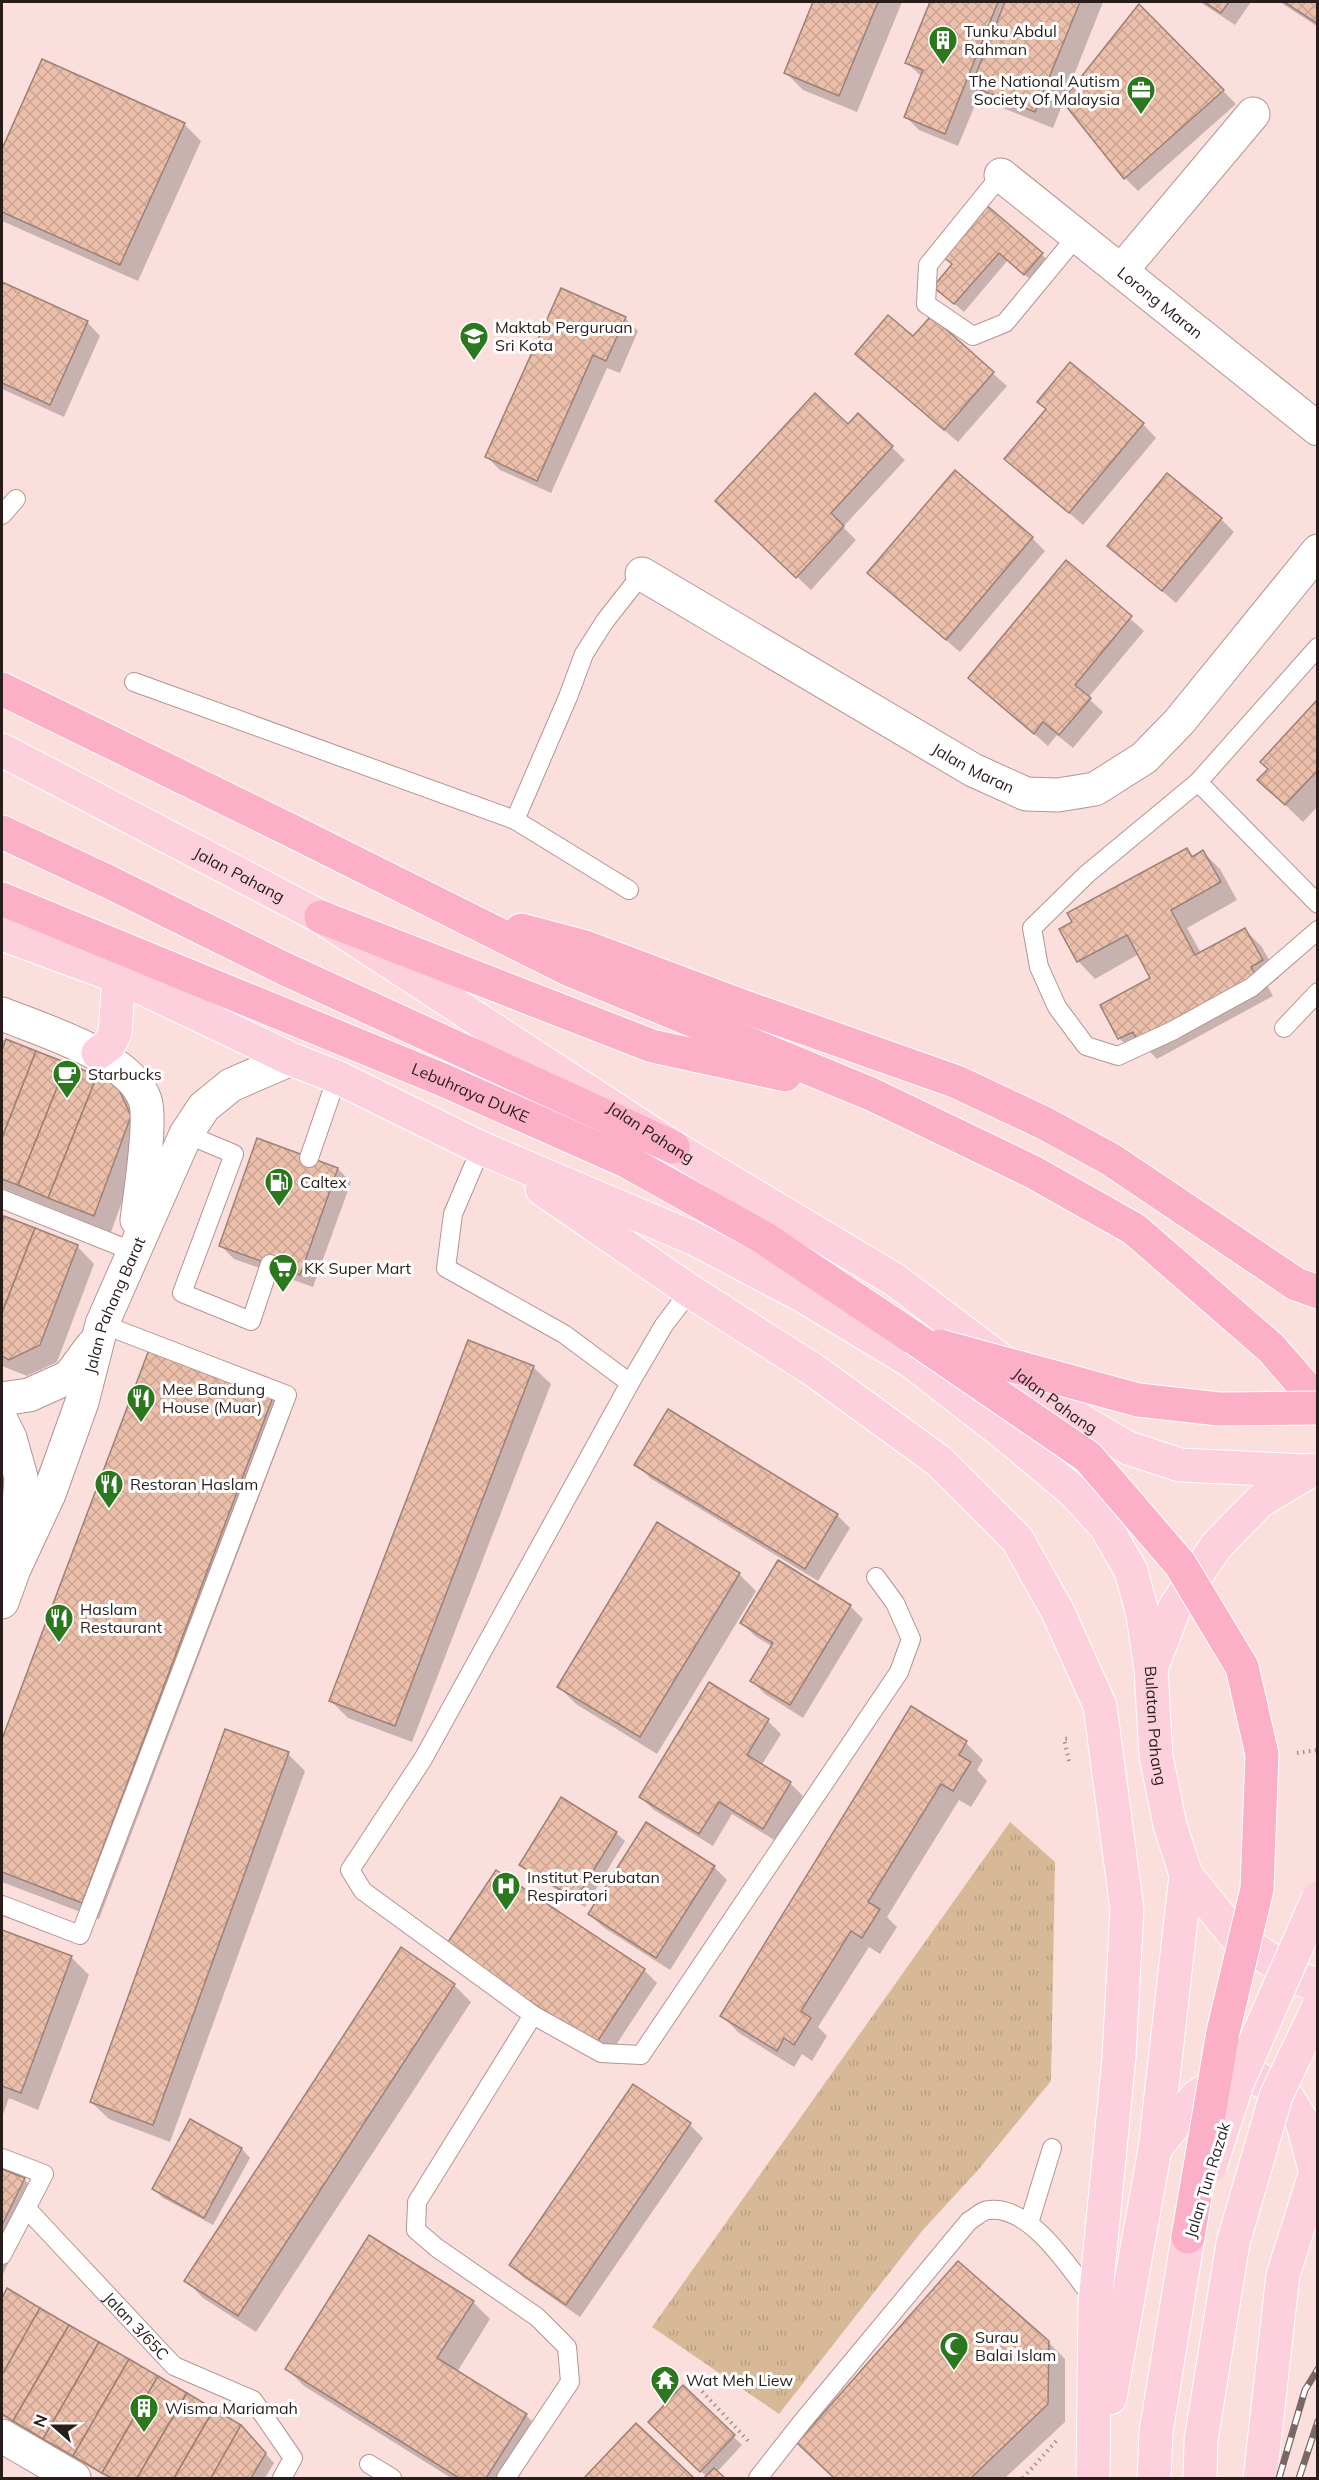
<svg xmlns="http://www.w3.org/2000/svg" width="1319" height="2480" viewBox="0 0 1319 2480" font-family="Mulish,sans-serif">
<defs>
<pattern id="grass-tufts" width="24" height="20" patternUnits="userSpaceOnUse" patternTransform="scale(1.5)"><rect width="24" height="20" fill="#d7b997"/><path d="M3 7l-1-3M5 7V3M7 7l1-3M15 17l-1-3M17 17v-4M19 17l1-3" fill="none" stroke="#b99f82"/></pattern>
<pattern id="building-cross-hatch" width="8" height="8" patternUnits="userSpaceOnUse" patternTransform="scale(1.5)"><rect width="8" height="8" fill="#ecbfab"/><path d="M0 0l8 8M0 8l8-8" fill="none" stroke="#caa493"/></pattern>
</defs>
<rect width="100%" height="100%" fill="#fbdfdd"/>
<!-- grass -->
<polygon fill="url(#grass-tufts)" points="1010,1822 1055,1862 1051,2081 978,2170 922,2231 779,2414 652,2327"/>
<!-- shadow -->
<g fill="#0003">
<polygon points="814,2 902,2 857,112 803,90 785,72"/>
<polygon points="931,2 1103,2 1053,128 990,103 980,93 958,146 919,130 906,117 922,77 907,63"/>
<polygon points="1200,2 1251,2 1235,25"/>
<polygon points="1280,2 1318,2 1318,27"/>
<polygon points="1140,7 1236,104 1138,191 1125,178"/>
<polygon points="43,61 184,124 201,141 138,281 2,221 2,153"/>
<polygon points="986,206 1051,263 1034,283 1008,260 964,312 944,295 953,265"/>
<polygon points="2,284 87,322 100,336 64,417 2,389"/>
<polygon points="625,318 638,331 620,373 607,368 551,493 500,470 487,457"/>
<polygon points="931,319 1007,386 958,442 870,367 914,338"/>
<polygon points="858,415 905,460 843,527 856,540 811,590 730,514 848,426"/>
<polygon points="1143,424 1156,438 1083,525 1006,459"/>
<polygon points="1221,519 1234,532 1176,603 1109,546"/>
<polygon points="1032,538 1045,551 960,652 883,586"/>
<polygon points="1066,562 1144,631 1088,698 1103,712 1073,748 1057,735 1048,746 970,678"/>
<polygon points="1318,701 1318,806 1303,822 1277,797 1269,769"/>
<polygon points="1186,849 1194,857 1203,852 1220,869 1237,900 1187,928 1201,953 1245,930 1262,947 1279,978 1267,985 1273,996 1157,1059 1148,1050 1137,1056 1119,1038 1102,1006 1152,979 1139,954 1095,979 1078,961"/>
<polygon points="2,1039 115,1084 133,1102 147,1134 111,1232 2,1188"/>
<polygon points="338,1169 351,1182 313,1287 234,1259 221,1246"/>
<polygon points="2,1216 77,1246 94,1264 57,1362 27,1376 2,1366"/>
<polygon points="151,1349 273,1396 291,1413 99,1919 2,1882 2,1743"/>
<polygon points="533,1367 551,1384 412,1742 348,1718 331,1701"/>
<polygon points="636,1464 837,1515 850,1528 818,1581 650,1478"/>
<polygon points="739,1574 756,1591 657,1754 576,1704 559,1687"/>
<polygon points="850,1606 863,1619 803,1718 765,1694 752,1681 773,1647 755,1636 741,1622"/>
<polygon points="911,1708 966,1743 983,1760 977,1770 987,1781 971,1807 959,1800 887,1917 897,1927 880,1954 869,1947 818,2027 827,2036 812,2061 802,2054 794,2067 739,2033 722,2016"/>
<polygon points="768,1721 781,1734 761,1766 790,1783 803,1796 776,1841 732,1814 713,1846 654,1810 641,1797"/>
<polygon points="288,1754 305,1771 170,2142 109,2119 91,2102"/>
<polygon points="616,1833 625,1841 585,1907 530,1873 521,1865"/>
<polygon points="714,1867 727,1880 670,1970 603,1927 590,1914"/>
<polygon points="2,1931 71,1957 89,1975 38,2110 9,2098 2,2117"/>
<polygon points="461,1958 644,1970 657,1983 608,2057"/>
<polygon points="454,1985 471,2002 256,2332 203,2298 186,2280"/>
<polygon points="690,2125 703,2138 580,2317 524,2278 511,2265"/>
<polygon points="242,2149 250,2158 213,2225 163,2198 154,2189"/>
<polygon points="2,2171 24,2179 41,2196 2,2276"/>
<polygon points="7,2290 250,2436 274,2463 265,2478 108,2478 2,2416 2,2301"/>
<polygon points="473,2302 490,2319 457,2372 526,2415 543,2433 514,2478 451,2478 304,2386 287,2369"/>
<polygon points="1048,2342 1065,2359 1065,2422 1005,2478 835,2478 816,2460"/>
<polygon points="683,2388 742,2445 717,2472 723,2478 706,2478 707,2477 650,2422"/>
<polygon points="636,2425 691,2478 586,2478"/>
</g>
<!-- building -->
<g fill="url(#building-cross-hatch)" stroke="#9d8175" stroke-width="1.5">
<polygon points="813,2 878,2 839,96 784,73"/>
<polygon points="930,2 998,2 945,134 904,117 923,70 905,63"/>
<polygon points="1005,2 1080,2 1035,112 971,86"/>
<polygon points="1204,2 1229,2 1221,13"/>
<polygon points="1284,2 1318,2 1318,24"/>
<polygon points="1139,4 1224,90 1124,179 1062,101"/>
<polygon points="42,59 185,123 120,265 2,212 2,149"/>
<polygon points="985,204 1043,253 1024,275 999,253 954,304 933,287 952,264 941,255"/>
<polygon points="2,282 88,321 50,405 2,383"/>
<polygon points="561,288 626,317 606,361 593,355 537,481 485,457"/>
<polygon points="888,315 913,336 931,316 994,372 944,430 855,354"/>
<polygon points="1070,362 1144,423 1069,513 1004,459 1046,409 1037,402"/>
<polygon points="815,393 848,424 858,413 893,446 831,513 844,526 796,578 715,501"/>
<polygon points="955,470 1033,537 946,640 867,573"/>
<polygon points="1167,473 1222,518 1162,591 1107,546"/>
<polygon points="1066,560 1132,616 1075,685 1091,698 1059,735 1043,722 1034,734 968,678"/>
<polygon points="1318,699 1318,770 1285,805 1257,780 1268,769 1260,762"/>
<polygon points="1187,848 1192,857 1203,850 1221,882 1171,910 1195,955 1245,928 1263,960 1251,967 1257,978 1139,1043 1133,1032 1118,1039 1100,1005 1150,978 1127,935 1077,962 1059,929 1072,922 1067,913"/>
<polygon points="6,1039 36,1051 2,1138 2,1050"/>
<polygon points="36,1051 67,1063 18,1185 2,1179 2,1138"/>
<polygon points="67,1063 97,1076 48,1198 18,1185"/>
<polygon points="97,1076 116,1083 131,1116 94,1216 48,1198"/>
<polygon points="257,1138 338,1168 300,1275 219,1246"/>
<polygon points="4,1216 35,1228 2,1313 2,1223"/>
<polygon points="35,1228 78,1245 40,1345 9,1360 2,1356 2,1313"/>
<polygon points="468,1340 534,1366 395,1726 329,1701"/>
<polygon points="150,1347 274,1394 82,1903 2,1872 2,1739"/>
<polygon points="668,1409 838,1514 805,1569 634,1465"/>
<polygon points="657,1522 740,1573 640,1737 557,1687"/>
<polygon points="778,1560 851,1605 790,1705 750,1681 773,1643 740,1623"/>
<polygon points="709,1682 769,1719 747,1755 791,1782 763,1829 719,1802 699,1834 639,1797"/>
<polygon points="911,1706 967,1741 959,1755 971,1762 953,1791 941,1784 868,1902 880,1909 862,1938 851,1931 801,2011 811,2018 794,2045 784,2038 777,2051 720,2016"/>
<polygon points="225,1729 289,1752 153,2125 90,2102"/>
<polygon points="561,1797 617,1832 576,1899 519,1865"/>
<polygon points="646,1822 715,1866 656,1958 588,1914"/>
<polygon points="496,1870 645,1969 595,2045 446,1945"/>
<polygon points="2,1930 72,1956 21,2093 2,2086"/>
<polygon points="401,1947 455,1984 238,2316 184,2281"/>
<polygon points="633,2084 691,2123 566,2305 509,2265"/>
<polygon points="190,2119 242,2148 204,2218 152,2189"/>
<polygon points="2,2169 25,2178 2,2225"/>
<polygon points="369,2235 474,2301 437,2358 527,2414 486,2478 459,2478 285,2369"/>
<polygon points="958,2261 1049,2341 1048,2404 971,2478 834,2478 797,2443"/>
<polygon points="7,2288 40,2308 2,2375 2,2298"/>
<polygon points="40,2308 69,2325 13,2421 2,2414 2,2375"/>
<polygon points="69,2325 99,2342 43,2439 13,2421"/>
<polygon points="99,2342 129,2359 73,2456 43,2439"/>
<polygon points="129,2359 158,2376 102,2473 73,2456"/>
<polygon points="158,2376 187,2393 137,2478 112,2478 102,2473"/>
<polygon points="683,2385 735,2435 700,2472 648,2422"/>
<polygon points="187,2393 214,2409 174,2478 137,2478"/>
<polygon points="214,2409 241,2425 211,2478 174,2478"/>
<polygon points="636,2423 694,2478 584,2478"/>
<polygon points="241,2425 266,2453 251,2478 211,2478"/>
<polygon points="714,2468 725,2478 704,2478"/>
</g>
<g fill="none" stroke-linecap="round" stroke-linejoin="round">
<!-- lane casing -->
<g stroke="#b49492" stroke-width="20">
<g id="lane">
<polyline points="1001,175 928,265 926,304 973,336 1005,323 1077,236"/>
<polyline points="2,515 16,499"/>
<polyline points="1318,647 1198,782 1087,874 1032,928 1039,967 1057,1007 1086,1046 1118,1056 1172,1031 1252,987 1318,930"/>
<polyline points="134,682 515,820 568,697 584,654 605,621 642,574"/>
<polyline points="1198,782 1318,904"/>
<polyline points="515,820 629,890"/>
<polyline points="1284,1028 1318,992"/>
<polyline points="186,1134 234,1154 182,1293 251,1321 270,1264"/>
<polyline points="481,1148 453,1214 446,1268 564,1334 630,1383"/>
<polyline points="309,1158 337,1077"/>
<polyline points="2,1199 132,1251"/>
<polyline points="690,1291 664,1325 630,1383 423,1759 350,1870 363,1891 533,2015 601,2053 641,2055 899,1672 911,1639 895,1603 876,1577"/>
<polyline points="2,1905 80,1935 287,1395 102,1324"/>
<polyline points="2,2158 44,2174 2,2255"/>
<path id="s1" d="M27 2209 174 2366 253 2400 293 2458 282 2478"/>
<polyline points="1029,2223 1052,2148"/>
<polyline points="369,2464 392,2478"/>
<polyline points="506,2478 570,2382 567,2347 537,2317 437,2248 416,2230 417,2202 533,2015"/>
<path d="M758 2478 802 2422 969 2221C975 2218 982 2210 989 2210 1031 2205 1072 2271 1094 2300"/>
</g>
</g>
<!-- street casing -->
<g stroke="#b49492" stroke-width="35">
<g id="street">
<path id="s2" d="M1001 175 1318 429"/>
<polyline points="1121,271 1253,114"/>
<path id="s3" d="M642 574 973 770 1026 794 1058 795 1095 789 1144 758 1179 722 1318 551"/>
<path d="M2 1014C41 1030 130 1056 145 1100 152 1121 140 1195 137 1220"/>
<polyline points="2,1399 29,1395 69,1377 92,1346"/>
<polyline points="2,1422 10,1438 21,1477 16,1549"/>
<path id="s4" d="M2 1602 14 1569 49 1494 82 1402 102 1324 186 1134 204 1107 231 1085 291 1059"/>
<polyline points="2,2436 74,2478"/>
</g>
</g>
<!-- primary casing -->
<g stroke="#fff" stroke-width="35">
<g id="primary">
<path id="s5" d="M2 750 321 917 673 1147 895 1280 1080 1420 1128 1448 1180 1465 1308 1471"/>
<path id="s6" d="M2 934 119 977 291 1059 337 1077 481 1148 695 1239 803 1296 912 1362 1006 1435 1073 1491 1106 1527 1131 1571 1143 1615 1151 1670 1156 1756 1170 1825 1186 1875 1237 1938 1300 1979 1318 1985"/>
<polyline points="98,1053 109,1045 115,1033 119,977"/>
<polyline points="542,1189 690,1291 815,1371 939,1461 1017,1539 1058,1612 1100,1706 1127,1909 1119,2057 1095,2302 1093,2478"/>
<polyline points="1152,1666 1175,1607 1217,1545 1260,1501 1312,1470"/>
<polyline points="1155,2149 1196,2097 1226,2076 1259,2079 1288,2098 1302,2121 1315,2170"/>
<polyline points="1110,2398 1155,2149 1186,1875"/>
<polyline points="1154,2478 1156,2432 1188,2237"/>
<polyline points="1260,2478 1283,2275 1318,2165"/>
</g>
</g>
<!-- highway casing -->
<g stroke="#fff" stroke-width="35">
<g id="highway">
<polyline points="2,689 292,831 570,970 871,1094 1033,1172 1134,1229 1271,1348 1318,1402"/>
<polyline points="2,832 107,881 285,969 673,1147"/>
<path id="s7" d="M2 899 443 1080 628 1162 764 1238 914 1338"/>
<polyline points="321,917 652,1046 785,1075"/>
<polyline points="521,930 585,947 734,1003 957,1082 1044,1123 1110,1159 1296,1284 1318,1292"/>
</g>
</g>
<!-- path -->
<g stroke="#a5908e" stroke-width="4" stroke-dasharray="1.5 4.5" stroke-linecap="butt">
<polyline points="1297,1753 1318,1750"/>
<polyline points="1069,1761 1064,1739 1070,1738"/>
<polyline points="698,2387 750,2443"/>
<polyline points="1023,2478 1058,2439"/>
</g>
<!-- lane -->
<use href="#lane" stroke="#fff" stroke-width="18"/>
<!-- street -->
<use href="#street" stroke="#fff" stroke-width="33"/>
<!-- primary -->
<use href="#primary" stroke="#fdd0de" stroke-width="33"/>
<!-- highway -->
<use href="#highway" stroke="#fbb0c8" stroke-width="33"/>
<!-- rail casing -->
<g stroke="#7a6866" stroke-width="7">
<g id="rail">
<polyline points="1279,2478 1305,2390 1318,2369"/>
<polyline points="1299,2478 1318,2421"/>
</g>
</g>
<!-- rail -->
<use href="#rail" stroke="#fff" stroke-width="4.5" stroke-dasharray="14" stroke-linecap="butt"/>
<!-- primary-bridge casing -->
<g stroke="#fff" stroke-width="35" stroke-linecap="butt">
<g id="primary-bridge">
<polyline points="1210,2167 1237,2084 1318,1898"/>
<polyline points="1200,2478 1201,2440 1233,2243 1276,2096 1318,2008"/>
</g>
</g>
<!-- highway-bridge casing -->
<g stroke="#fff" stroke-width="35" stroke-linecap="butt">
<g id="highway-bridge">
<polyline points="914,1338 1088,1457 1180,1564 1242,1667 1262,1754 1257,1889 1223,2032 1188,2237"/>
<polyline points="940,1346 1138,1400 1219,1409 1318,1408"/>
</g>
</g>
<!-- primary-bridge -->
<use href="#primary-bridge" stroke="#fdd0de" stroke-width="33"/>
<!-- highway-bridge -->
<use href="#highway-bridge" stroke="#fbb0c8" stroke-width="33"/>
</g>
<!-- icons -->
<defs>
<g id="building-pin" transform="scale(1.5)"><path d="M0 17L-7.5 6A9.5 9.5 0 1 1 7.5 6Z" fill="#2c781f" stroke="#fff"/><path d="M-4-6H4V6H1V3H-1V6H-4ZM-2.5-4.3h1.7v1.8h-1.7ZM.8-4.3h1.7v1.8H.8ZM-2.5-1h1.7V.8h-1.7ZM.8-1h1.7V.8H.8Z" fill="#fff"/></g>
<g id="office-pin" transform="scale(1.5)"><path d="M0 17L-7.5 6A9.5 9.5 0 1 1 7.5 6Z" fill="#2c781f" stroke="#fff"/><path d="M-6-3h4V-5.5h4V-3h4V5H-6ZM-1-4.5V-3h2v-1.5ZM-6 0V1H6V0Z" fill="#fff"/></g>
<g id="university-pin" transform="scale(1.5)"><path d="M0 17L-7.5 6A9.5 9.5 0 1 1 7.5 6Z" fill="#2c781f" stroke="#fff"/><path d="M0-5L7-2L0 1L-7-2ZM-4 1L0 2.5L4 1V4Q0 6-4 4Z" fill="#fff"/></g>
<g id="cafe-pin" transform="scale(1.5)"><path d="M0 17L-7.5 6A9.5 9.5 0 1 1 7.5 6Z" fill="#2c781f" stroke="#fff"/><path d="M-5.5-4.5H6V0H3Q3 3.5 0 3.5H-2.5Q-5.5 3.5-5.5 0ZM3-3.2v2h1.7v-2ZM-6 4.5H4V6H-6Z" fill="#fff"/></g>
<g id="fuel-pin" transform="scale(1.5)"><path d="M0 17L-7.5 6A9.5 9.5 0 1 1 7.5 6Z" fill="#2c781f" stroke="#fff"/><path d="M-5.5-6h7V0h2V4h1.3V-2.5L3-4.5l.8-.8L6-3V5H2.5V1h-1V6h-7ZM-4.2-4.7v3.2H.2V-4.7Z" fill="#fff"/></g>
<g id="supermarket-pin" transform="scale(1.5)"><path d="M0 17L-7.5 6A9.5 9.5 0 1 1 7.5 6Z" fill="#2c781f" stroke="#fff"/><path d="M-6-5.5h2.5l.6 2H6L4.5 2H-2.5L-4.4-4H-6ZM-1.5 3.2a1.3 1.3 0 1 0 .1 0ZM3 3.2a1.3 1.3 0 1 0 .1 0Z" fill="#fff"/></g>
<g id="restaurant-pin" transform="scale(1.5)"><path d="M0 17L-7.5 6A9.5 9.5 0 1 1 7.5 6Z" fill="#2c781f" stroke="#fff"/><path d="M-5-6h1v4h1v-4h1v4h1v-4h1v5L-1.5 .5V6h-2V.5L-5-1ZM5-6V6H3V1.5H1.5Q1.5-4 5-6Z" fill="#fff"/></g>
<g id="hospital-pin" transform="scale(1.5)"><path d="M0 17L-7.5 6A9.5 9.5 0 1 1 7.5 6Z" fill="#2c781f" stroke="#fff"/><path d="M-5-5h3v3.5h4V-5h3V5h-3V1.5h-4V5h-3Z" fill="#fff"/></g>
<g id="mosque-pin" transform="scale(1.5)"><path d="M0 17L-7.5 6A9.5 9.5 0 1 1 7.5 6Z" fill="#2c781f" stroke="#fff"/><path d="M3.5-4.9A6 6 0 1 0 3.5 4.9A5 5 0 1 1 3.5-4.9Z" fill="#fff"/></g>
<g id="temple-pin" transform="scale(1.5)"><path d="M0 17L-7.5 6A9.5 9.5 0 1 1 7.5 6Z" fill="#2c781f" stroke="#fff"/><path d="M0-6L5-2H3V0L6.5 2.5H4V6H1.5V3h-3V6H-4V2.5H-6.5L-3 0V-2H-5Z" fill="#fff"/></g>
</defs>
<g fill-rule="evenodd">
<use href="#building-pin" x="943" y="40"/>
<use href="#office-pin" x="1141" y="90"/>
<use href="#university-pin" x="474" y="336"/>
<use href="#cafe-pin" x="67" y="1074"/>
<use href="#fuel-pin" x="279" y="1182"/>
<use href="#supermarket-pin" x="283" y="1268"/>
<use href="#restaurant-pin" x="141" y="1398"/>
<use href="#restaurant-pin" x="109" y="1484"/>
<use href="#restaurant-pin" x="59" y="1618"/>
<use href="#hospital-pin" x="506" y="1886"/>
<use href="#mosque-pin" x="954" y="2346"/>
<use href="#temple-pin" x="665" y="2380"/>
<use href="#building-pin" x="144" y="2408"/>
</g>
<g text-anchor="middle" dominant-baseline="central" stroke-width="6" stroke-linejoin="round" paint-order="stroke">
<!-- poi labels -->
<g font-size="16" fill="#291d1c" stroke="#fff" text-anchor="start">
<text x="964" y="31">Tunku Abdul<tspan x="964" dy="18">Rahman</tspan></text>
<text x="1120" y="81" text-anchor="end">The National Autism<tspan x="1120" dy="18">Society Of Malaysia</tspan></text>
<text x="495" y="327">Maktab Perguruan<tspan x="495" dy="18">Sri Kota</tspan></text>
<text x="88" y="1074">Starbucks</text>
<text x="300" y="1182">Caltex</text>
<text x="304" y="1268">KK Super Mart</text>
<text x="162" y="1389">Mee Bandung<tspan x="162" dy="18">House (Muar)</tspan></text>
<text x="130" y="1484">Restoran Haslam</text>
<text x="80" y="1609">Haslam<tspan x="80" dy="18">Restaurant</tspan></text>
<text x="527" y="1877">Institut Perubatan<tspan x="527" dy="18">Respiratori</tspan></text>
<text x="975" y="2337">Surau<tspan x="975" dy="18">Balai Islam</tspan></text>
<text x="686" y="2380">Wat Meh Liew</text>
<text x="165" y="2408">Wisma Mariamah</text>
</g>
<!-- street labels -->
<g font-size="16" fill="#291d1c" stroke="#fff">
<text stroke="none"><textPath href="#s2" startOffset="204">Lorong Maran</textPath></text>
<text stroke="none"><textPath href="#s3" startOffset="384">Jalan Maran</textPath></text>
<text stroke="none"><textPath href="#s5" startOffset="268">Jalan Pahang</textPath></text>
<text stroke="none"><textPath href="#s7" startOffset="507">Lebuhraya DUKE</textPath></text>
<text stroke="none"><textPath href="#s5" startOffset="754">Jalan Pahang</textPath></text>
<text stroke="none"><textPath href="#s4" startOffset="318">Jalan Pahang Barat</textPath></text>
<text stroke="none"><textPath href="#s5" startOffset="1240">Jalan Pahang</textPath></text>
<text stroke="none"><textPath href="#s6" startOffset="1470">Bulatan Pahang</textPath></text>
<text transform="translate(1207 2180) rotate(-73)">Jalan Tun Razak</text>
<text stroke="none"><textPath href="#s1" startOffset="160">Jalan 3/65C</textPath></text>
</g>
</g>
<!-- border -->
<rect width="1319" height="2480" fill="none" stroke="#291d1c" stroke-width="6"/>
<!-- north arrow -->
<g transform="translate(54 2426) rotate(291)" stroke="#ffffff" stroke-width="4.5" paint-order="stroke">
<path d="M0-4.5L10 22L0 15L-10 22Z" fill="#291d1c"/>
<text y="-9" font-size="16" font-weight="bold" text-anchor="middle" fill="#291d1c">N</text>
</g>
</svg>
